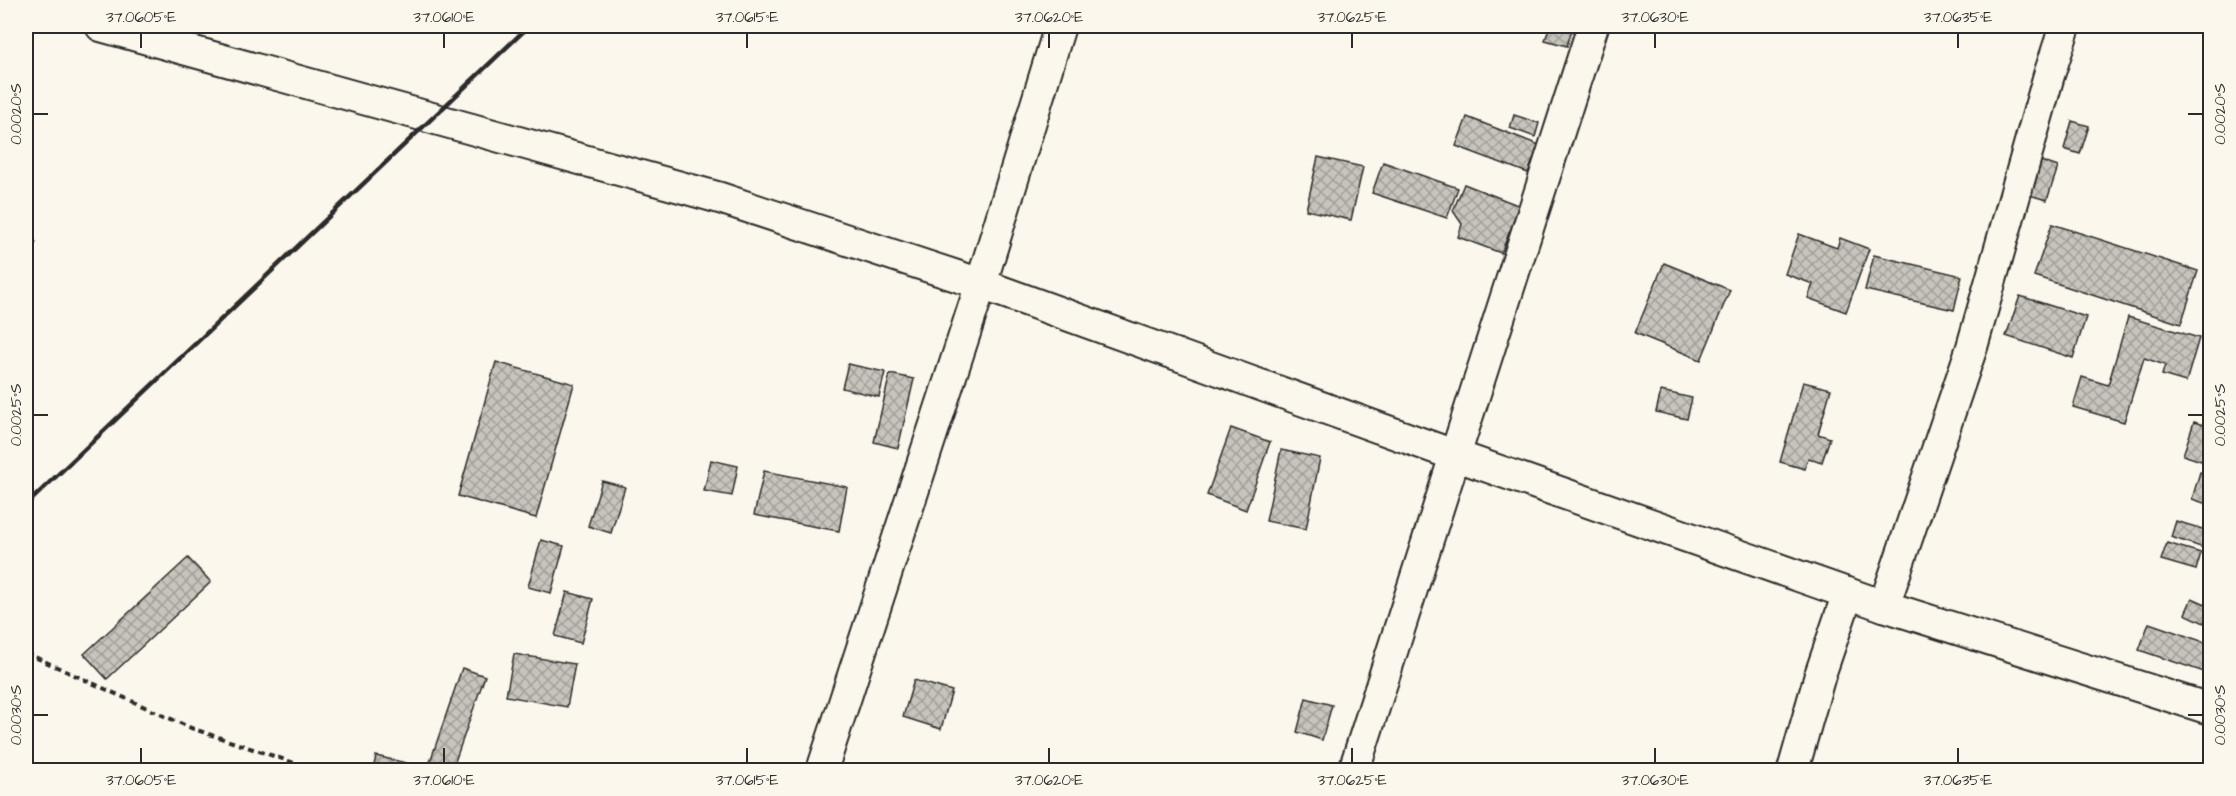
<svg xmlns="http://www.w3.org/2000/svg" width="2236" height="796" viewBox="0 0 2236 796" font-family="'Architects Daughter',sans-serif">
<defs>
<pattern id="building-cross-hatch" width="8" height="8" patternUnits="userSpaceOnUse" patternTransform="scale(1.5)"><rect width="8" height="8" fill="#c7c4bc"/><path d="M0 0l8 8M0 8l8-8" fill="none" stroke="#a29f99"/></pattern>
</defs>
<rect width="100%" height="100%" fill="#fbf7ec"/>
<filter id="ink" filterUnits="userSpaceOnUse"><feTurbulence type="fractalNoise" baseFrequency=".0167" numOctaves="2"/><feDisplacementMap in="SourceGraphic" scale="12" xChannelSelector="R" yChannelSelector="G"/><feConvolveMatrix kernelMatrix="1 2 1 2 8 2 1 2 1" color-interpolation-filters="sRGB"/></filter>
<g filter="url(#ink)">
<!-- building -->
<g fill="url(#building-cross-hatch)" stroke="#2b2b2b" stroke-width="1.5">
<polygon points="1550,26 1573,26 1567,46 1545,40"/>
<polygon points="1514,115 1539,123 1535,137 1510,128"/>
<polygon points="1467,117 1539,145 1528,173 1456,146"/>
<polygon points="2072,121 2089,126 2080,154 2064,149"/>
<polygon points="1318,157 1363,167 1351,220 1306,210"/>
<polygon points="2041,161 2058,167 2047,200 2029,195"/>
<polygon points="1383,162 1458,188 1447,218 1372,193"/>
<polygon points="1464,184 1520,206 1501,253 1458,237 1462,224 1453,211"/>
<polygon points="2052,224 2198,271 2181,324 2034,276"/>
<polygon points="1799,234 1837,248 1840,238 1869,249 1846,312 1808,298 1813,284 1785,274"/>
<polygon points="26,236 36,242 29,255 26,253"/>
<polygon points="1874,255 1962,276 1954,310 1865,290"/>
<polygon points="1664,263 1730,290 1701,360 1635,333"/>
<polygon points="2020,296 2086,317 2073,358 2006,336"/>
<polygon points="2128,317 2199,338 2186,382 2162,375 2165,365 2144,358 2124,422 2073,407 2082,377 2108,385"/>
<polygon points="496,362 574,384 536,518 458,496"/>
<polygon points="848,364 885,372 879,397 842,388"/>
<polygon points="890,374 914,379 898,448 874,442"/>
<polygon points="1803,382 1831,389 1818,434 1830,438 1822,462 1808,458 1805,469 1780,462"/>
<polygon points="1661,391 1692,398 1687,419 1656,412"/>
<polygon points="2194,422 2210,427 2210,464 2183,455"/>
<polygon points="1231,428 1270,442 1246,510 1207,495"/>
<polygon points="1281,450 1320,458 1306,529 1266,521"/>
<polygon points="711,460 738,466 732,496 704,491"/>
<polygon points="764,471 847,487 839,531 754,515"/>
<polygon points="2200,472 2210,476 2210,505 2192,499"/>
<polygon points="602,481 625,487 611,533 588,526"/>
<polygon points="2176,521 2209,531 2204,548 2171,537"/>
<polygon points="541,540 564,546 551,593 528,587"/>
<polygon points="2167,543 2201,553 2196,570 2161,560"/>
<polygon points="188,558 211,582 107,679 84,654"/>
<polygon points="567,592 593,599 581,643 555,636"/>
<polygon points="2192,598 2210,606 2204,623 2185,614"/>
<polygon points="2149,623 2210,644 2210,674 2139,650"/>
<polygon points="514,654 575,664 567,707 506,696"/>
<polygon points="462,668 485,676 452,770 445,770 429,765"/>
<polygon points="914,680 952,691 941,729 903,717"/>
<polygon points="1306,698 1332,705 1322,740 1297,732"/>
<polygon points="376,756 411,764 410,770 373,770"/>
</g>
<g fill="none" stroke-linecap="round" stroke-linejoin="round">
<!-- street casing -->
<g stroke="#2b2b2b" stroke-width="34">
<g id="street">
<polyline points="101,26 720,198 981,284 1454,455 1884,606 2210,709"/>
<polyline points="1884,606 1972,347 2049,75 2065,26"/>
<polyline points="822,770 981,284 1060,26"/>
<polyline points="1354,770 1593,26"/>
<polyline points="1793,770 1820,675 1848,593"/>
</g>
</g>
<!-- path -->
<polyline stroke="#2b2b2b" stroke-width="4" stroke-dasharray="6 4.5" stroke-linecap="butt" points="26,653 191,728 315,770"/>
<!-- street -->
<use href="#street" stroke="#fbf7ec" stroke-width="30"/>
<!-- rail -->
<polyline stroke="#2b2b2b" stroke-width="4.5" points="26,505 529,26"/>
</g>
</g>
<!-- ticks -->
<path fill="none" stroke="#2b2b2b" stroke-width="2" d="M141 33V48M444 33V48M747 33V48M1049 33V48M1352 33V48M1655 33V48M1958 33V48M33 114H48M2188 114H2203M33 415H48M2188 415H2203M33 715H48M2188 715H2203M141 748V763M444 748V763M747 748V763M1049 748V763M1352 748V763M1655 748V763M1958 748V763"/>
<!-- margin -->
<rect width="2236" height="796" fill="none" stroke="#fbf7ec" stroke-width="66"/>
<rect x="33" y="33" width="2170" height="730" fill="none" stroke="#2b2b2b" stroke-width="2"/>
<g font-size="15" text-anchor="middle" fill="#2b2b2b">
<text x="141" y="22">37.0605°E</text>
<text x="444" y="22">37.0610°E</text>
<text x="747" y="22">37.0615°E</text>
<text x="1049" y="22">37.0620°E</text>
<text x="1352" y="22">37.0625°E</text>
<text x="1655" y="22">37.0630°E</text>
<text x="1958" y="22">37.0635°E</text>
<text transform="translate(16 114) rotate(-90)" y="5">0.0020°S</text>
<text transform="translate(2220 114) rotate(-90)" y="5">0.0020°S</text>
<text transform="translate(16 415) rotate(-90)" y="5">0.0025°S</text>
<text transform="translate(2220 415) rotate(-90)" y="5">0.0025°S</text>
<text transform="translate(16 715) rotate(-90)" y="5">0.0030°S</text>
<text transform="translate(2220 715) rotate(-90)" y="5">0.0030°S</text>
<text x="141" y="785">37.0605°E</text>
<text x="444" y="785">37.0610°E</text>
<text x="747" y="785">37.0615°E</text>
<text x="1049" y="785">37.0620°E</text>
<text x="1352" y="785">37.0625°E</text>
<text x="1655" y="785">37.0630°E</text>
<text x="1958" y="785">37.0635°E</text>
</g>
</svg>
